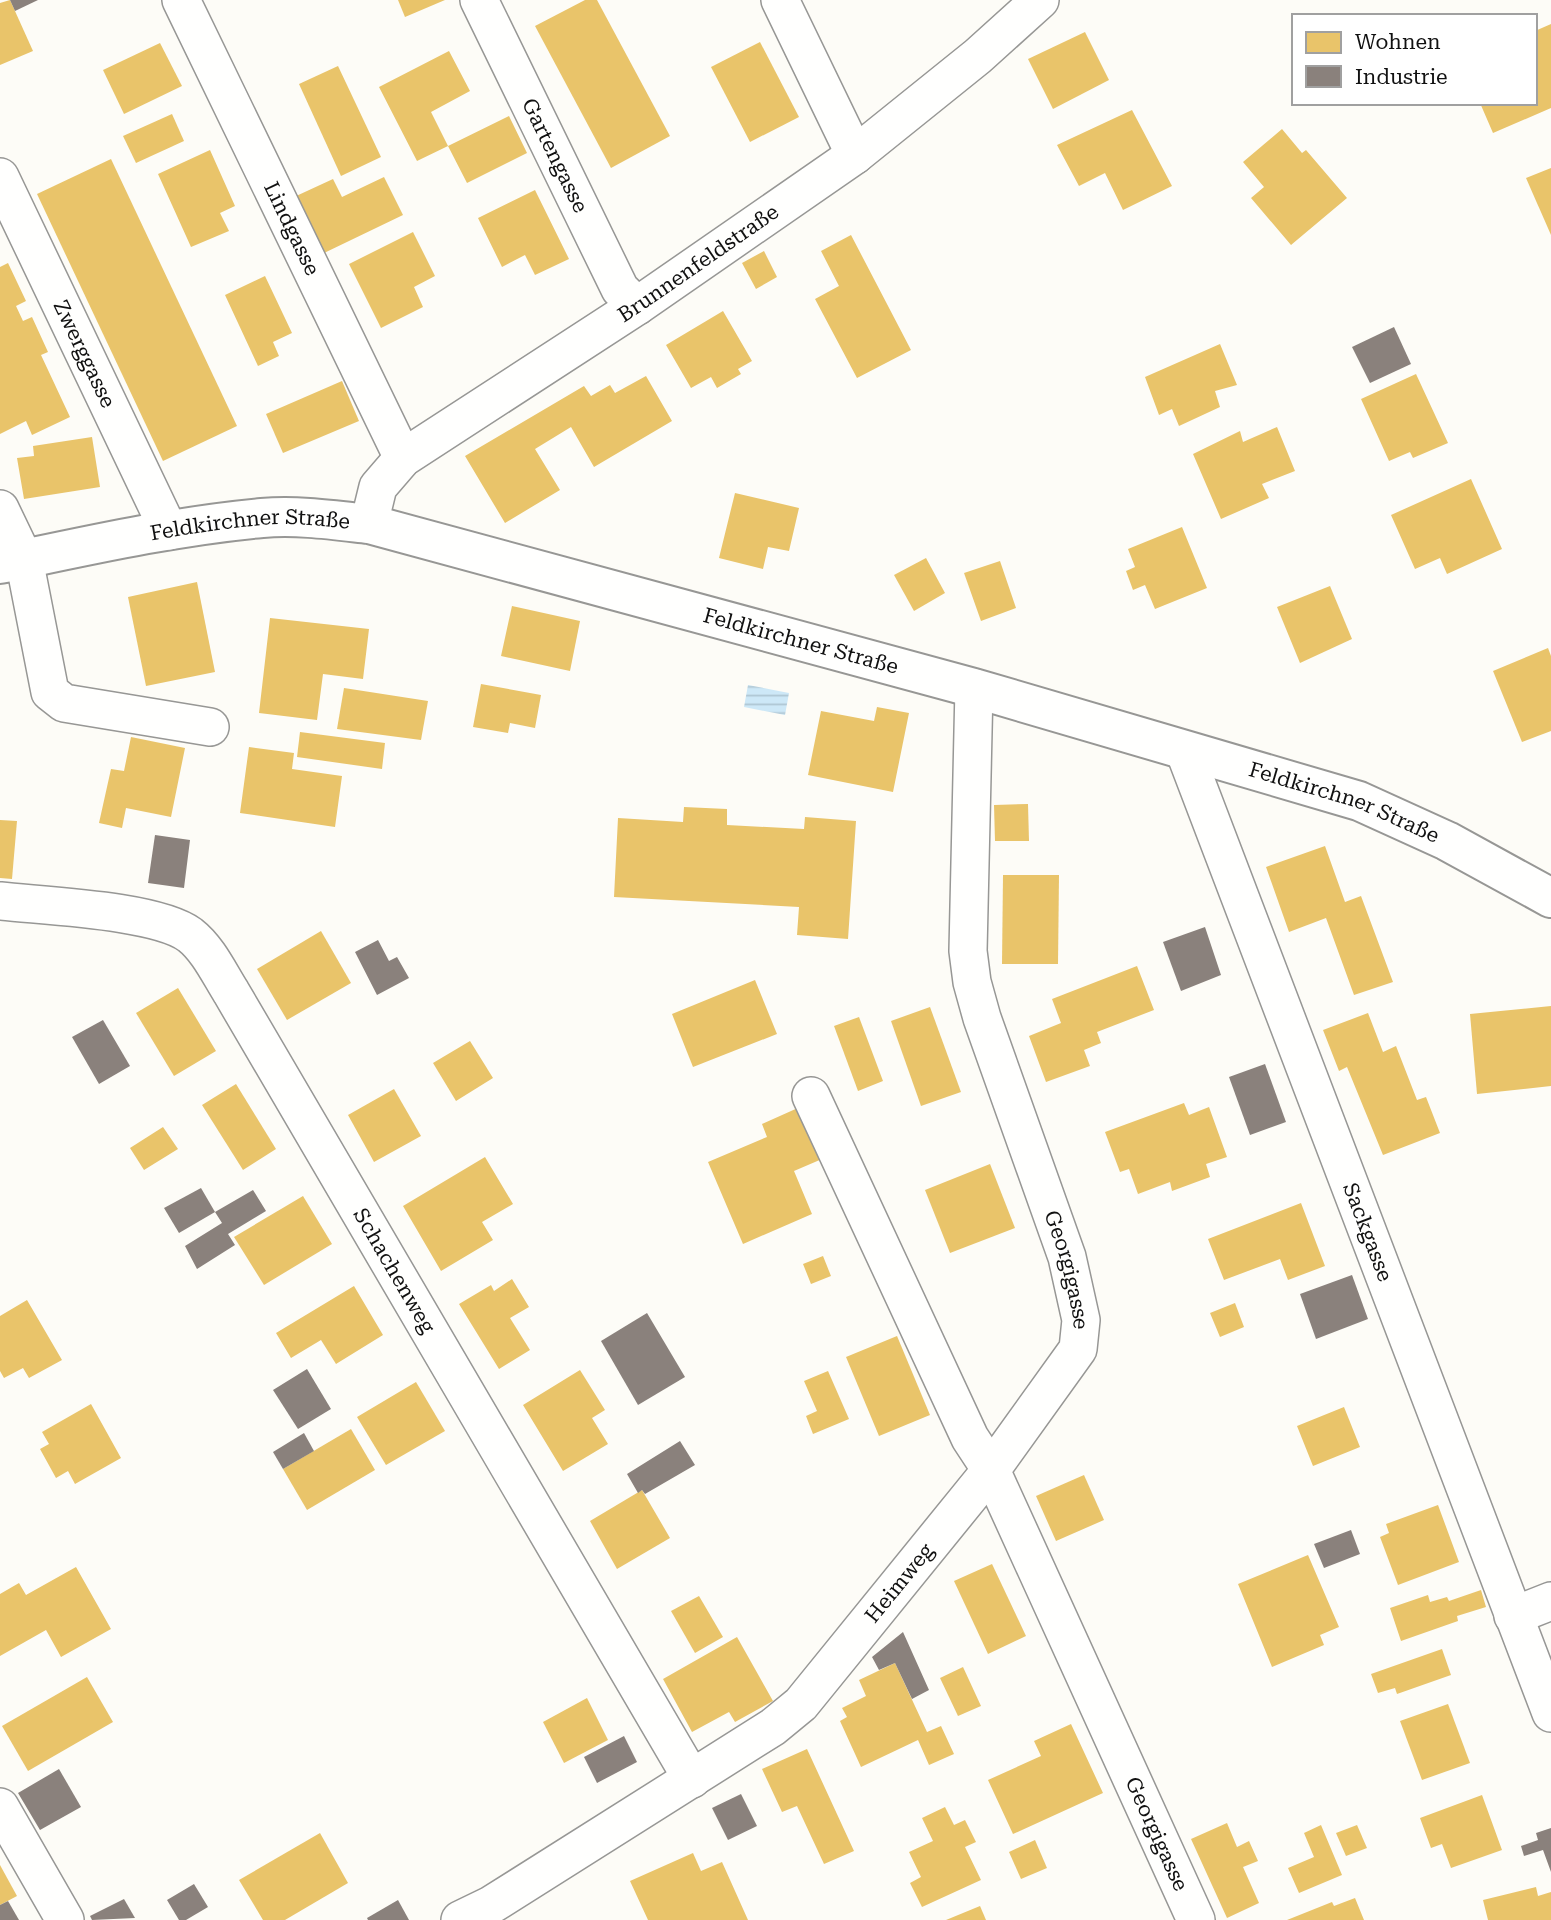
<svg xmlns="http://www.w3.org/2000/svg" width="1551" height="1920" viewBox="0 0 1551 1920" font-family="'Roboto Serif',serif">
<defs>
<pattern id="water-rules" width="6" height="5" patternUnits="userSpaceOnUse" patternTransform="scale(1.75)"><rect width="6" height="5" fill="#cde8f7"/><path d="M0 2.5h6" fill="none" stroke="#afc6d3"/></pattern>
</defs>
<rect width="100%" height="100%" fill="#fdfcf7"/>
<!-- water -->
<polygon fill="url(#water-rules)" points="748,685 789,693 785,715 744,707"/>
<!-- homes -->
<g fill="#e9c46a">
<polygon points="10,0 33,51 0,65 0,3"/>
<polygon points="398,0 445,0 405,17"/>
<polygon points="585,0 597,0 670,136 611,168 535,26"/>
<polygon points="1551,24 1551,108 1493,133 1480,103 1535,103 1535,31"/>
<polygon points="1085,32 1109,80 1053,109 1028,59"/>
<polygon points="760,42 799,117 750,142 711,67"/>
<polygon points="160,43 182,86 124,114 103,70"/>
<polygon points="449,51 470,91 431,112 448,146 509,116 527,153 467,183 448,146 417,161 379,87"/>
<polygon points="338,66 381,157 341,176 299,84"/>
<polygon points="1132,110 1172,186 1123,210 1105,173 1079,186 1057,145"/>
<polygon points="172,114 184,141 136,163 123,136"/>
<polygon points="1282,129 1302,153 1306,150 1347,198 1291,245 1251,198 1264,187 1243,162"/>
<polygon points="210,150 235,206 220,213 229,231 191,247 158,174"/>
<polygon points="111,159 237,426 163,461 37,194"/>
<polygon points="1551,168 1551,235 1526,178"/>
<polygon points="384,177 403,215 322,254 294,197 333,179 342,197"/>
<polygon points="535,190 569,259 535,275 525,255 502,267 478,218"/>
<polygon points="413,232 435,276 414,287 423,307 381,328 349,264"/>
<polygon points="851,235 911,350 857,378 815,299 839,286 821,251"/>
<polygon points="764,251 777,277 756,289 742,263"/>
<polygon points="8,263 26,301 16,306 23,321 32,317 48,352 41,355 70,417 32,435 26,421 0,434 0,267"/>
<polygon points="265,276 292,333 273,342 279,356 258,366 225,295"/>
<polygon points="723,311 752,361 738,369 741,374 717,388 711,377 691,388 666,345"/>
<polygon points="1220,344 1237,385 1215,391 1220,407 1179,426 1172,409 1159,415 1145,377"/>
<polygon points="1416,374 1448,443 1413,458 1410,452 1389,461 1361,399"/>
<polygon points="646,376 672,421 594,467 571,427 535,449 560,490 505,523 465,456 584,386 591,396 610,385 615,393"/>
<polygon points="342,381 359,421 283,453 266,414"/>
<polygon points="1277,427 1295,471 1262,484 1269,498 1221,519 1193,454 1240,431 1243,442"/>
<polygon points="92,437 100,487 24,499 17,458 34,456 33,446"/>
<polygon points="1471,479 1502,549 1447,574 1440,558 1415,569 1391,515"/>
<polygon points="735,493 799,508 789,551 768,547 763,569 719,558"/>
<polygon points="1182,527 1207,588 1155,609 1145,585 1133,590 1126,571 1135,567 1128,549"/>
<polygon points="926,558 945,593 914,611 894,575"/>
<polygon points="1000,561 1016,608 981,621 964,573"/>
<polygon points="197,582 215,672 146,686 128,597"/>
<polygon points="1330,586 1352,639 1300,663 1277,607"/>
<polygon points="512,606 580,621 570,671 501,656"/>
<polygon points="270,618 369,629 363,679 323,674 317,720 259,713"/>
<polygon points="1548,648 1551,656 1551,731 1522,742 1493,671"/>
<polygon points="481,684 541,695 535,728 510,723 508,733 473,727"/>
<polygon points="344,688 428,701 421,740 337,729"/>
<polygon points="877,707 909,713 893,792 808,775 821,711 874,721"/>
<polygon points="300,732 385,743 382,769 297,757"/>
<polygon points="131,737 185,748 171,817 126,808 122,828 99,823 111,769 124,771"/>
<polygon points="249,747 294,753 292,769 342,776 335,827 240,813"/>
<polygon points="1028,804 1029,841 995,841 994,805"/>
<polygon points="684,807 727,809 727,825 804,829 805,817 856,821 848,939 797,935 799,907 614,897 618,818 683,822"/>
<polygon points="0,820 17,821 12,879 0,878"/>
<polygon points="1325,846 1345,902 1361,896 1393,982 1354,995 1326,918 1289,932 1266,867"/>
<polygon points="1003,875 1059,875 1058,964 1002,964"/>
<polygon points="321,931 351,983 287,1020 257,969"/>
<polygon points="1137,966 1154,1010 1097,1032 1101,1043 1084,1050 1090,1066 1046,1082 1029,1036 1061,1023 1052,999"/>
<polygon points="755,980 777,1034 693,1067 672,1014"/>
<polygon points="178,988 216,1051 174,1076 136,1013"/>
<polygon points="1551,1006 1551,1086 1477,1094 1470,1014"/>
<polygon points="930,1007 961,1092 921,1106 891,1021"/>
<polygon points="1368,1013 1383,1052 1396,1046 1417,1100 1426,1097 1440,1133 1383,1155 1347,1067 1339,1071 1323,1030"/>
<polygon points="859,1017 883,1081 858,1091 834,1026"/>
<polygon points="470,1041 493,1078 456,1101 433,1063"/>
<polygon points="236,1084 276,1149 243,1170 202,1105"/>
<polygon points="394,1089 421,1136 374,1162 348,1115"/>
<polygon points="1184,1103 1189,1115 1209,1107 1227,1157 1206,1164 1210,1177 1172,1191 1170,1182 1138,1194 1129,1169 1120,1172 1105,1132"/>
<polygon points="800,1107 822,1159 794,1171 812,1214 743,1244 708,1162 767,1137 762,1124"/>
<polygon points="163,1127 178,1149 144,1170 130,1148"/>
<polygon points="485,1157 513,1204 482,1222 493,1240 441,1271 403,1206"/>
<polygon points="990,1164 1015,1228 950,1253 925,1190"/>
<polygon points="303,1196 332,1244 264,1285 234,1237"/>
<polygon points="1301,1203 1325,1266 1288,1280 1280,1259 1224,1280 1208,1239"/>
<polygon points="823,1256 831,1276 811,1284 803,1264"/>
<polygon points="512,1279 529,1307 510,1318 530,1350 499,1369 459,1304 491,1285 494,1291"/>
<polygon points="354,1286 383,1335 336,1364 321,1340 291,1358 276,1333"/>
<polygon points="27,1300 62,1360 29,1378 23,1368 4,1378 0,1371 0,1316"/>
<polygon points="1235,1303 1244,1327 1220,1337 1210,1313"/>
<polygon points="897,1336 930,1415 879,1436 846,1357"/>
<polygon points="580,1370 605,1410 592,1418 608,1444 563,1471 523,1405"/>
<polygon points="828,1371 849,1419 813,1434 806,1416 817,1411 804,1381"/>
<polygon points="416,1382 445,1431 386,1465 357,1417"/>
<polygon points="91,1404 121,1458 75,1484 68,1471 56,1478 40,1449 49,1444 42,1432"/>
<polygon points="1344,1407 1360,1447 1313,1466 1297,1426"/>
<polygon points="351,1429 375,1470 307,1510 283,1469"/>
<polygon points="1084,1475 1104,1520 1056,1541 1036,1496"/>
<polygon points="642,1490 670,1538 617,1569 590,1521"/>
<polygon points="1438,1505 1459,1562 1398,1585 1380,1537 1389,1533 1386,1524"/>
<polygon points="1308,1555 1339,1627 1320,1635 1324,1645 1272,1667 1238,1584"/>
<polygon points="992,1564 1026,1636 988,1654 954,1581"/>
<polygon points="76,1567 111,1629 61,1657 46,1630 0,1656 0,1594 19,1583 26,1595"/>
<polygon points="1481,1590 1486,1607 1457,1616 1458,1621 1401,1641 1390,1608 1428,1595 1430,1602 1447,1597 1449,1601"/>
<polygon points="699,1596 723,1637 695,1653 671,1611"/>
<polygon points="737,1637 773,1701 735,1722 729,1712 692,1732 663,1679"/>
<polygon points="1442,1649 1451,1675 1397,1694 1395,1688 1378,1693 1371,1674"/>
<polygon points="895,1663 927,1732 941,1726 954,1754 929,1765 918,1740 861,1767 840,1721 847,1717 842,1708 866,1696 859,1680"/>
<polygon points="963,1667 981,1706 958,1716 940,1678"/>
<polygon points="87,1677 113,1722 28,1771 2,1726"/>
<polygon points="587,1698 608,1740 564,1763 543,1722"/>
<polygon points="1448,1704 1470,1763 1422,1780 1400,1721"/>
<polygon points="1071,1724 1103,1793 1013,1834 988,1780 1041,1756 1034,1741"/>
<polygon points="807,1749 854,1851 824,1864 797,1806 782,1812 762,1769"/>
<polygon points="1482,1795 1502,1850 1451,1868 1442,1844 1431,1848 1420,1818"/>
<polygon points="945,1807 954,1825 965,1820 976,1842 965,1847 981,1880 922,1907 910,1883 921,1877 909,1852 933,1841 922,1818"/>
<polygon points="1227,1823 1237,1847 1249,1841 1258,1861 1243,1867 1259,1903 1227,1918 1191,1839"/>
<polygon points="1321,1825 1342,1875 1299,1893 1288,1868 1314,1857 1304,1833"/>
<polygon points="1357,1825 1367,1848 1346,1856 1336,1833"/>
<polygon points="320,1833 348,1883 285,1920 263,1920 239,1880"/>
<polygon points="1035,1840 1047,1868 1021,1879 1009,1852"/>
<polygon points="693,1853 701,1871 722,1862 748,1920 648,1920 630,1881"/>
<polygon points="0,1865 17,1896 0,1905"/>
<polygon points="1536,1887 1538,1896 1551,1892 1551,1920 1488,1920 1483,1900"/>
<polygon points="1355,1898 1364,1920 1287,1920 1332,1902 1334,1906"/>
<polygon points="980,1906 986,1920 946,1920"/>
</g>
<!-- industry -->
<g fill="#8a817c">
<polygon points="10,0 38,0 15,11"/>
<polygon points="1394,327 1411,364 1370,383 1352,347"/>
<polygon points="155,835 190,840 184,888 148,883"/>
<polygon points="1205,927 1221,975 1181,991 1163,942"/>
<polygon points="378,940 389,961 397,957 409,978 377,995 355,952"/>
<polygon points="103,1020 130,1066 99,1084 72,1037"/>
<polygon points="1265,1064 1286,1122 1250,1135 1229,1077"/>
<polygon points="201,1188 215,1212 179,1233 164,1208"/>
<polygon points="253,1190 266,1211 228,1234 235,1245 197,1269 185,1246 222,1223 215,1212"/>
<polygon points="1352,1275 1368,1319 1316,1339 1300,1294"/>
<polygon points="647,1313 685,1377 638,1405 601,1341"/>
<polygon points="307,1369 331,1409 298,1429 273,1390"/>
<polygon points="304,1433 314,1451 283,1469 273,1452"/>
<polygon points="680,1441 695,1465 645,1494 642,1490 638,1493 627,1474"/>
<polygon points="1351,1530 1360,1554 1324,1568 1314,1544"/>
<polygon points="903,1632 929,1690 912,1699 895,1663 879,1670 872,1657"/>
<polygon points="624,1736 637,1762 597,1783 584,1757"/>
<polygon points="59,1769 81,1807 40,1830 18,1793"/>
<polygon points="741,1794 757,1826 728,1840 712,1808"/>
<polygon points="1551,1828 1551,1872 1543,1850 1524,1856 1521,1846 1538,1840 1536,1833"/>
<polygon points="194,1884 208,1907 186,1920 179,1920 167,1900"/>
<polygon points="124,1899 135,1918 92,1920 90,1916"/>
<polygon points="398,1900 409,1920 368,1920 367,1918"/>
<polygon points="8,1901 19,1920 0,1920 0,1905"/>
</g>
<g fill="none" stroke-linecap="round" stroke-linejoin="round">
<!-- minor casing -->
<g stroke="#979795" stroke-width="40">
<g id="minor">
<path id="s1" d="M181 0 403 458"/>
<path id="s2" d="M479 0 620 289 637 306"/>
<polyline points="780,0 855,155"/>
<path id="s3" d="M0 177 169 531"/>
<polyline points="0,509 24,559 50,692 64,703 210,727"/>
<path id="s4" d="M369 524 378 487 403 458 637 306 855 155 978 56 1040 0"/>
<path id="s5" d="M974 688 968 951 972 982 982 1018 1067 1257 1081 1320 1078 1349 991 1470 1196 1920"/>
<path id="s6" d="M1184 750 1551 1713"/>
<path id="s7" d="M0 901C45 906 156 910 190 935 208 949 219 973 231 992L692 1779"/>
<polyline points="1513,1616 1551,1601"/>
<polyline points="0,1807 65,1920"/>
<path id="s8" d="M460 1920 491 1905 773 1727 801 1704 991 1470 970 1438 811 1096"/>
</g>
</g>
<!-- tertiary casing -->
<g stroke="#979795" stroke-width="42">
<g id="tertiary">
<path id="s9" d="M0 564C86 546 174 526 262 518 298 515 333 520 369 524L974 688 1359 801 1447 841 1551 898"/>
</g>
</g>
<!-- minor -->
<use href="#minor" stroke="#fffffe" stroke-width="37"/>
<!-- tertiary -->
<use href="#tertiary" stroke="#fffffe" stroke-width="38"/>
</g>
<g text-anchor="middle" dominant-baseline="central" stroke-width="7" stroke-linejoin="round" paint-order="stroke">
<!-- street labels -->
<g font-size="21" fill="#111" stroke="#fff">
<text stroke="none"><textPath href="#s2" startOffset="173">Gartengasse</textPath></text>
<text stroke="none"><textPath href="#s1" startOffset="254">Lindgasse</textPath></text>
<text stroke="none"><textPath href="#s4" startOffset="430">Brunnenfeldstraße</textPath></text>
<text stroke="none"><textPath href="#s3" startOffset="196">Zwerggasse</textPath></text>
<text stroke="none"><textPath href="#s9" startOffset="254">Feldkirchner Straße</textPath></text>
<text stroke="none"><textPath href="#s9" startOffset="821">Feldkirchner Straße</textPath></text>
<text stroke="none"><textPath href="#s9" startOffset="1388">Feldkirchner Straße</textPath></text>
<text stroke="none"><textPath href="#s6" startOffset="516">Sackgasse</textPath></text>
<text stroke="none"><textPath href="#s7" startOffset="588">Schachenweg</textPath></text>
<text stroke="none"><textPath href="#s5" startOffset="598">Georgigasse</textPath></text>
<text stroke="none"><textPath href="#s8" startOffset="560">Heimweg</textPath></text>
<text stroke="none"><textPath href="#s5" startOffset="1228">Georgigasse</textPath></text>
</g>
</g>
<!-- legend -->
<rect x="1292" y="14" width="245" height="91" fill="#ffffff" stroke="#a0a0a0" stroke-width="2"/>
<rect x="1306" y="32" width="35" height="21" fill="#e9c46a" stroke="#a0a0a0" stroke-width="2"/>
<text x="1355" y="49" font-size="21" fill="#111111">Wohnen</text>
<rect x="1306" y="66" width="35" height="21" fill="#8a817c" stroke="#a0a0a0" stroke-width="2"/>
<text x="1355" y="84" font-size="21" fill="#111111">Industrie</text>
</svg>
